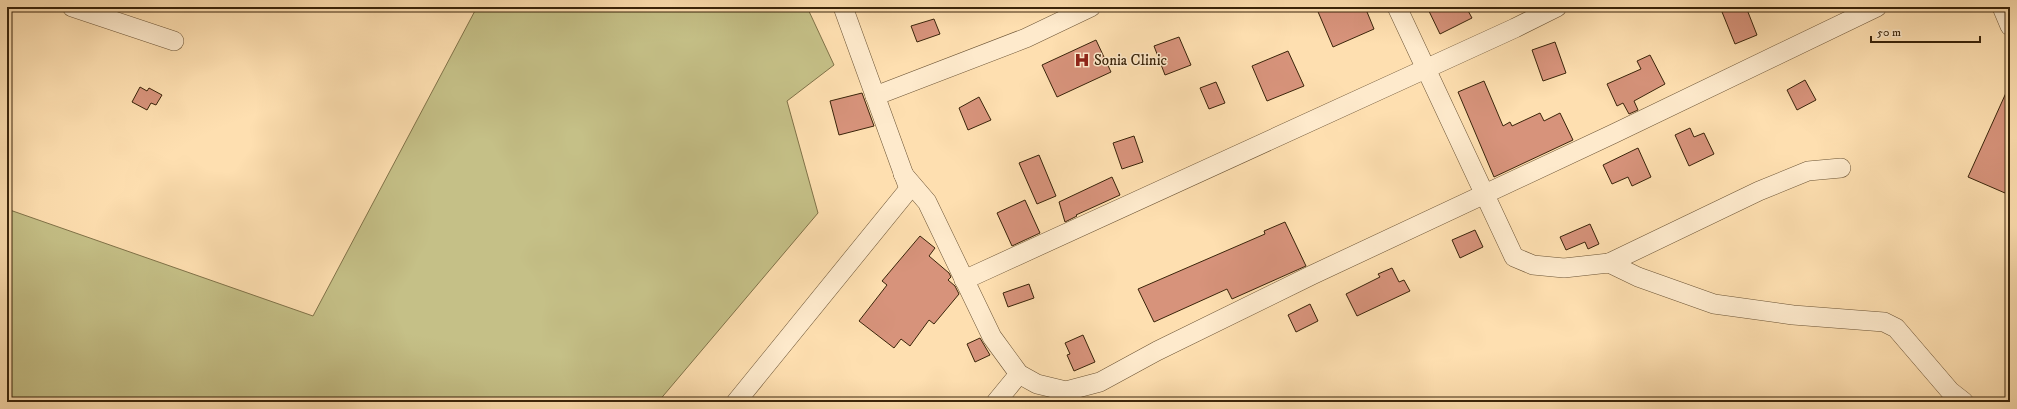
<svg xmlns="http://www.w3.org/2000/svg" width="2017" height="409" viewBox="0 0 2017 409" font-family="'IM FELL DW Pica',serif">
<rect width="100%" height="100%" fill="#fedfb0"/>
<filter id="stains"><feTurbulence type="fractalNoise" baseFrequency=".005" numOctaves="4"/><feColorMatrix values="0 0 0 0 .2 0 0 0 0 .09 0 0 0 0 .02 0 0 0 .5 -.17"/></filter>
<radialGradient id="worn" r=".72"><stop offset=".6" stop-color="#630" stop-opacity="0"/><stop offset="1" stop-color="#630" stop-opacity=".3"/></radialGradient>
<!-- green -->
<polygon fill="#c5c087" stroke="#807248" points="477,7 807,7 834,65 787,101 818,213 658,402 7,402 7,209 313,316"/>
<!-- building -->
<g fill="#d7937b" stroke="#3a240a">
<polygon points="1316,7 1365,7 1374,29 1333,47"/>
<polygon points="1427,7 1466,7 1472,18 1440,34"/>
<polygon points="1720,7 1746,7 1757,35 1735,44"/>
<polygon points="934,19 940,34 917,42 911,26"/>
<polygon points="1179,37 1191,65 1165,75 1154,46"/>
<polygon points="1096,40 1111,72 1057,97 1042,65"/>
<polygon points="1555,42 1566,73 1543,81 1532,50"/>
<polygon points="1288,51 1304,86 1267,101 1252,66"/>
<polygon points="1650,55 1665,84 1634,101 1638,110 1629,114 1623,103 1617,106 1607,84 1641,69 1637,61"/>
<polygon points="1805,80 1816,100 1797,110 1787,90"/>
<polygon points="1484,81 1503,126 1510,122 1512,126 1540,113 1544,121 1560,113 1573,140 1494,177 1458,92"/>
<polygon points="1216,82 1225,103 1209,109 1200,88"/>
<polygon points="2010,84 2010,182 2005,193 1968,177"/>
<polygon points="140,87 147,91 149,88 162,95 156,105 151,103 147,110 132,102"/>
<polygon points="862,93 874,126 839,135 830,101"/>
<polygon points="979,97 991,120 968,130 959,108"/>
<polygon points="1690,128 1694,137 1704,133 1714,154 1689,166 1675,135"/>
<polygon points="1134,136 1143,162 1122,169 1113,143"/>
<polygon points="1638,148 1651,177 1632,186 1628,177 1612,184 1603,165"/>
<polygon points="1039,155 1056,196 1037,204 1019,163"/>
<polygon points="1112,177 1120,195 1076,215 1077,216 1065,222 1059,202"/>
<polygon points="1025,200 1040,233 1012,246 997,213"/>
<polygon points="1285,222 1306,266 1232,299 1227,289 1154,322 1138,289 1265,234 1264,231"/>
<polygon points="1590,224 1599,244 1588,249 1585,242 1566,250 1560,237"/>
<polygon points="1475,230 1483,247 1460,258 1452,240"/>
<polygon points="920,236 935,248 929,256 949,273 951,277 948,280 955,286 959,294 934,324 929,320 910,346 901,339 894,348 859,321 887,285 882,281"/>
<polygon points="1392,268 1399,282 1404,280 1410,291 1357,316 1346,294 1380,277 1378,274"/>
<polygon points="1029,284 1034,298 1008,307 1003,293"/>
<polygon points="1310,304 1318,321 1296,332 1288,315"/>
<polygon points="1083,335 1095,362 1074,371 1067,355 1070,354 1065,343"/>
<polygon points="980,338 990,355 975,362 967,344"/>
</g>
<g fill="none" stroke-linecap="round" stroke-linejoin="round">
<!-- minor casing -->
<g stroke="#6b5334" stroke-width="20">
<g id="minor">
<polyline points="72,7 174,41"/>
<polyline points="1397,7 1514,257 1533,265 1564,268 1609,263 1638,277 1714,304 1793,315 1884,322 1896,328 1950,391 1964,402"/>
<polyline points="2002,7 2010,26"/>
<polyline points="875,96 1026,38 1091,7"/>
<polyline points="903,174 927,202 992,337 1019,374 1037,384 1066,391 1100,382 1157,351 1312,275 1613,134 1877,7"/>
<polyline points="1609,263 1759,191 1808,171 1841,168"/>
<polyline points="964,280 1515,28 1557,7"/>
<polyline points="736,402 909,189 843,7"/>
<polyline points="996,402 1019,374"/>
</g>
</g>
<!-- minor -->
<use href="#minor" stroke="#feeacc" stroke-width="19"/>
</g>
<!-- icons -->
<defs>
<g id="hospital-bare" transform="scale(1.2)"><path d="M-5-5h3v3.5h4V-5h3V5h-3V1.5h-4V5h-3Z" fill="#8f2418" stroke="#feeacc" stroke-width="2.5" paint-order="stroke"/></g>
</defs>
<g fill-rule="evenodd">
<use href="#hospital-bare" x="1082" y="60"/>
</g>
<g text-anchor="middle" dominant-baseline="central" stroke-width="3" stroke-linejoin="round" paint-order="stroke">
<!-- poi labels -->
<g font-size="15" fill="#3a240a" stroke="#feeacc" text-anchor="start">
<text x="1094" y="60">Sonia Clinic</text>
</g>
</g>
<!-- margin -->
<rect width="2017" height="409" fill="none" stroke="#fedfb0" stroke-width="24"/>
<rect x="8" y="8" width="2001" height="393" fill="none" stroke="#3a240a" stroke-width="2"/>
<rect x="12" y="12" width="1993" height="385" fill="none" stroke="#3a240a"/>
<!-- scale -->
<path d="M1871 36v6h109v-6" fill="none" stroke="#3a240a" stroke-width="2"/>
<text x="1877" y="36" font-size="12" fill="#3a240a" stroke="#feeacc" stroke-width="3" paint-order="stroke">50 m</text>
<rect width="100%" height="100%" filter="url(#stains)"/>
<rect width="100%" height="100%" fill="url(#worn)"/>
</svg>
